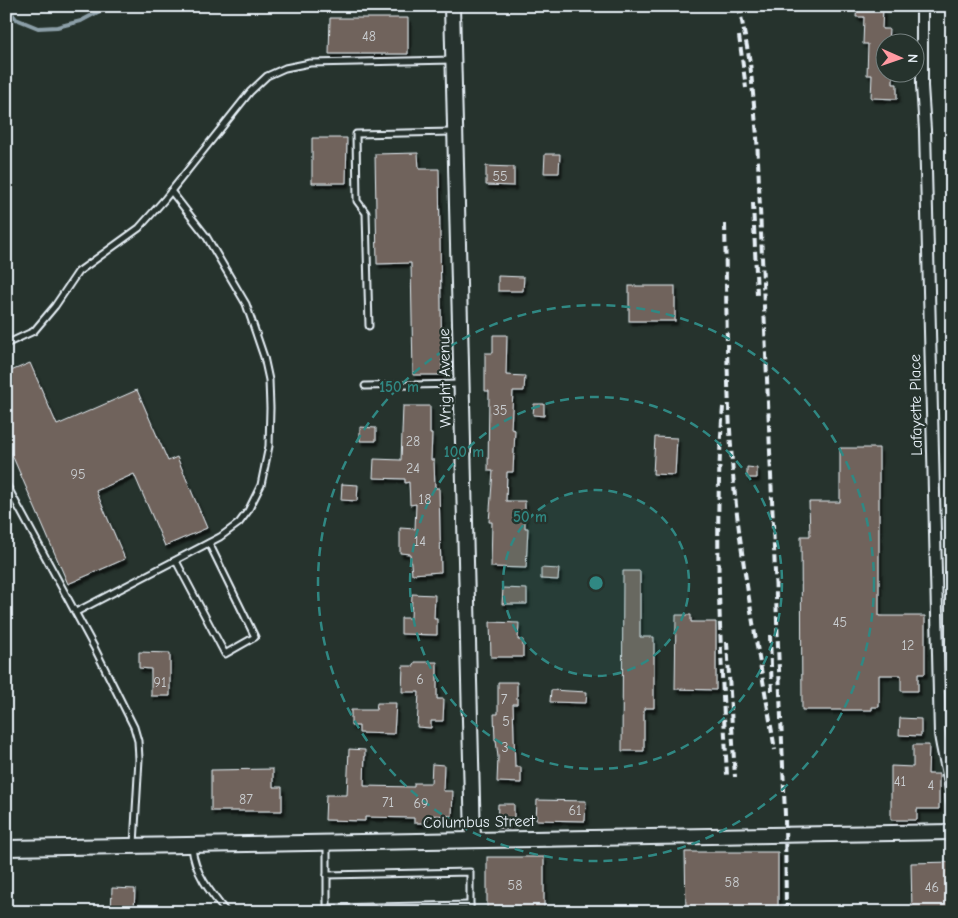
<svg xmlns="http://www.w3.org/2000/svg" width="958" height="918" viewBox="0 0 958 918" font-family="'Comic Neue',sans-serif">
<defs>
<filter id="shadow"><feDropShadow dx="2.5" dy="4" stdDeviation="1" flood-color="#0009"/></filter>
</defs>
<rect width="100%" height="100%" fill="#26332d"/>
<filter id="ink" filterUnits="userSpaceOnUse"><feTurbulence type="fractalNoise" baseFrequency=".02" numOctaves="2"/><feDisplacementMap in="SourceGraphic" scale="10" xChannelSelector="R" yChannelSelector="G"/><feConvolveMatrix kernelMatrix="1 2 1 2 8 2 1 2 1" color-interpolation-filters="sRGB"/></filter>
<g filter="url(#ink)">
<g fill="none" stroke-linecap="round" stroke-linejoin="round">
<!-- stream -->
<polyline stroke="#8c9fa8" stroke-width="4" points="6,6 16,19 38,28 57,27 81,21 109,6"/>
</g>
<!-- building -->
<g fill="#70645b" stroke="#e8f1f8" filter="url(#shadow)">
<polygon points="857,6 883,6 882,29 889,29 888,42 886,42 886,72 893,72 893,84 897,84 897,99 871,98 872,75 867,75 868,44 863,44 864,17 856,17"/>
<polygon points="330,18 408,18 408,54 329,54"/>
<polygon points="312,138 347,138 346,183 312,183"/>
<polygon points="418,153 419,169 439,169 442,375 413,375 411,263 377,264 375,154"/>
<polygon points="545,154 560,154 559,173 544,173"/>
<polygon points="486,166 514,167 514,186 486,185"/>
<polygon points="498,276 524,277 523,291 498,291"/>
<rect x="629" y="286" width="46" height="35"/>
<polygon points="493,335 507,335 506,375 525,376 524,391 513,391 511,429 515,430 513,472 507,472 506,501 525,501 525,528 528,528 526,568 491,567 492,522 489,522 493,471 488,471 489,391 485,391 485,353 493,353"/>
<polygon points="30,363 57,425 137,390 168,461 177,457 207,528 165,546 134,474 96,491 125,559 68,584 6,441 6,373"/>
<polygon points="534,404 544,404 544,416 533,415"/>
<polygon points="403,406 430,406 430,434 432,434 431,460 434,460 435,488 439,488 441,572 412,574 410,554 400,553 400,528 415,529 416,504 410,505 409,482 405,483 405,479 373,478 374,459 401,460"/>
<polygon points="360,427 376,428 376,441 360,441"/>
<polygon points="655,437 677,438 675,475 653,474"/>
<polygon points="840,448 879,448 879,616 925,616 925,674 918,674 918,691 901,691 901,675 879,675 879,707 872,707 872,710 802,710 801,536 810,536 809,502 840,502"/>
<polygon points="747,467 757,468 757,478 747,478"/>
<polygon points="342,484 358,485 357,501 341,500"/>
<polygon points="541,568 559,569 558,580 541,579"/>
<polygon points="623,571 640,571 640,637 654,637 654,708 644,708 644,751 622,751"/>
<polygon points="503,588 527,589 527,604 502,604"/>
<polygon points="412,594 435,595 434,619 437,619 437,635 401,634 401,618 411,618"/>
<polygon points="676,615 691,615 691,622 716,622 716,690 675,689"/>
<polygon points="490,622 519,623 518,640 523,640 523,657 491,657"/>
<polygon points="139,652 170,653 170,696 151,696 151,669 139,668"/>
<polygon points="415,662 437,662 437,699 444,699 443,721 431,721 431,728 417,727 419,692 402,692 403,666 414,666"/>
<polygon points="498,682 517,682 517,704 513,704 515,767 521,767 521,783 497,782 498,757 496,740 495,740 494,714 498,714"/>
<polygon points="551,690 587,692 586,703 550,702"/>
<polygon points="377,703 396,703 394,734 359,733 359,726 351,726 351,710 376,710"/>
<polygon points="900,718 921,719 921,736 899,735"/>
<polygon points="913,745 929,745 928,774 939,774 939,809 917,809 917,820 891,820 891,766 913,767"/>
<polygon points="349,749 365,750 364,786 414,787 414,783 431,783 432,764 444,765 443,791 453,791 452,816 427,815 427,823 414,823 414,818 365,817 365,821 325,820 326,795 347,795"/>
<polygon points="273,769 273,787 282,787 282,811 211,811 211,770"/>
<polygon points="537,800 586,801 585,821 536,820"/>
<polygon points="498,804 514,804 514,818 509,818 509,829 497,828"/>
<polygon points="685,852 778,852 778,912 686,912"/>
<rect x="487" y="857" width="57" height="55"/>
<polygon points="952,862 952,912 912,912 911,863"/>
<polygon points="112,888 135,889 134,912 111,912"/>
</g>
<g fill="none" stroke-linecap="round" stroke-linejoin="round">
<!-- lane casing -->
<g stroke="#e8f1f8" stroke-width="9">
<g id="lane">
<polyline points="369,326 366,213 357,201 356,134 453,132"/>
<polyline points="6,344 34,331 55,306 78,272 139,228 164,200 250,92 267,76 285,68 310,63 453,60"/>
<polyline points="365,386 459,384"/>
<polyline points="6,484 94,647 134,727 138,741 139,759 134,844"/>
<polyline points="176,561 225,654 255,637 209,543"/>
<polyline points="76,612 220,537 239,523 248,511 261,485 269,446 270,408 269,380 264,357 246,304 206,236 171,191"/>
<path d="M192 847C194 872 210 892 226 912"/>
<polyline points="327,875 470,872 470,912"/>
<polyline points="327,908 470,905"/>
<polyline points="327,909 327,843"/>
</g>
</g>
<!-- street casing -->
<g stroke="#e8f1f8" stroke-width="14">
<path id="street" d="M922 6V86L925 130 940 734C943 757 951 779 952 802"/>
</g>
<!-- secondary casing -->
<g stroke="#e8f1f8" stroke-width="18">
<g id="secondary">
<polyline points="452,6 473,839"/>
<polyline points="6,848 952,832"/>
</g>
</g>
<!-- lane -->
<use href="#lane" stroke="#26332d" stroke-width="5"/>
<!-- street -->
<use href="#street" stroke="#26332d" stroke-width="10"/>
<!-- secondary -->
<use href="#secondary" stroke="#26332d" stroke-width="14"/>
<!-- rail -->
<g stroke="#e8f1f8" stroke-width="4" stroke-dasharray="8 4" stroke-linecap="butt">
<polyline points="739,6 750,62 757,136 785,815 786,912"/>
<polyline points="739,36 746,88"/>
<polyline points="753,203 757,295"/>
<path d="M725 224C727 314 726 406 735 496 744 581 761 666 775 750"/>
<path d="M723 407C713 530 721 653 727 776"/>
<polyline points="770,635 772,695"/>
<polyline points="727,642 735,777"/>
</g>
</g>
</g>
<!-- distance rings -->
<circle cx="596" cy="583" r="93" fill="#308883" fill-opacity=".12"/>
<g fill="none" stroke="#308883" stroke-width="2.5" stroke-dasharray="9 6">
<circle cx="596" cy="583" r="93"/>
<circle cx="596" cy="583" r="186"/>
<circle cx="596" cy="583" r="278"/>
</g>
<g text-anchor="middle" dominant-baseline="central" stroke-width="4.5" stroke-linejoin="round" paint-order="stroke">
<!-- number labels -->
<g font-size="14" fill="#caced1">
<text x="369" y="36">48</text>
<text x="500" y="176">55</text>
<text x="500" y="410">35</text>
<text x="413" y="441">28</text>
<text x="413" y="468">24</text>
<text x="78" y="474">95</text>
<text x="425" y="499">18</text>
<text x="420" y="541">14</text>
<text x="840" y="622">45</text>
<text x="908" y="645">12</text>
<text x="420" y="679">6</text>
<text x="160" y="682">91</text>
<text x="504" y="699">7</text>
<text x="506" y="721">5</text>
<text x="505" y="747">3</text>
<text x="900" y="781">41</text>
<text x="931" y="785">4</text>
<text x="246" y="799">87</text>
<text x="388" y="802">71</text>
<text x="421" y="803">69</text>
<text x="575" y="810">61</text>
<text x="732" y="882">58</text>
<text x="515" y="885">58</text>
<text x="932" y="887">46</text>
</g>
<!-- street labels -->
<g font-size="16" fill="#e8f1f8" stroke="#26332d">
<text transform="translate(445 378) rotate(-91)">Wright Avenue</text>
<text transform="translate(916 405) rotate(-91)">Lafayette Place</text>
<text transform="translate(479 822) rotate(-1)">Columbus Street</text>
</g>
</g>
<circle cx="596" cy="583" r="8" fill="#308883" stroke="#26332d" stroke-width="2.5"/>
<g font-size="15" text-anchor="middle" font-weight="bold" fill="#308883" stroke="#26332d" stroke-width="4.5" stroke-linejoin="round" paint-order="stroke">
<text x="399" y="392">150 m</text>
<text x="464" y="457">100 m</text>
<text x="530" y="522">50 m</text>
</g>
<!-- margin -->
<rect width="958" height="918" fill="none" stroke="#26332d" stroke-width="25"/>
<rect x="12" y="12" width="933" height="893" fill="none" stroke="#e8f1f8" stroke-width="2" filter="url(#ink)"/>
<!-- north arrow -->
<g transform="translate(900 58) rotate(92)"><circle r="24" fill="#26332d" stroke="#747f7e"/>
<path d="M0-4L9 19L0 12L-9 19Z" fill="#ff9aa2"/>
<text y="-8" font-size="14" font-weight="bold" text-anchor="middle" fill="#e8f1f8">N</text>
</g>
</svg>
